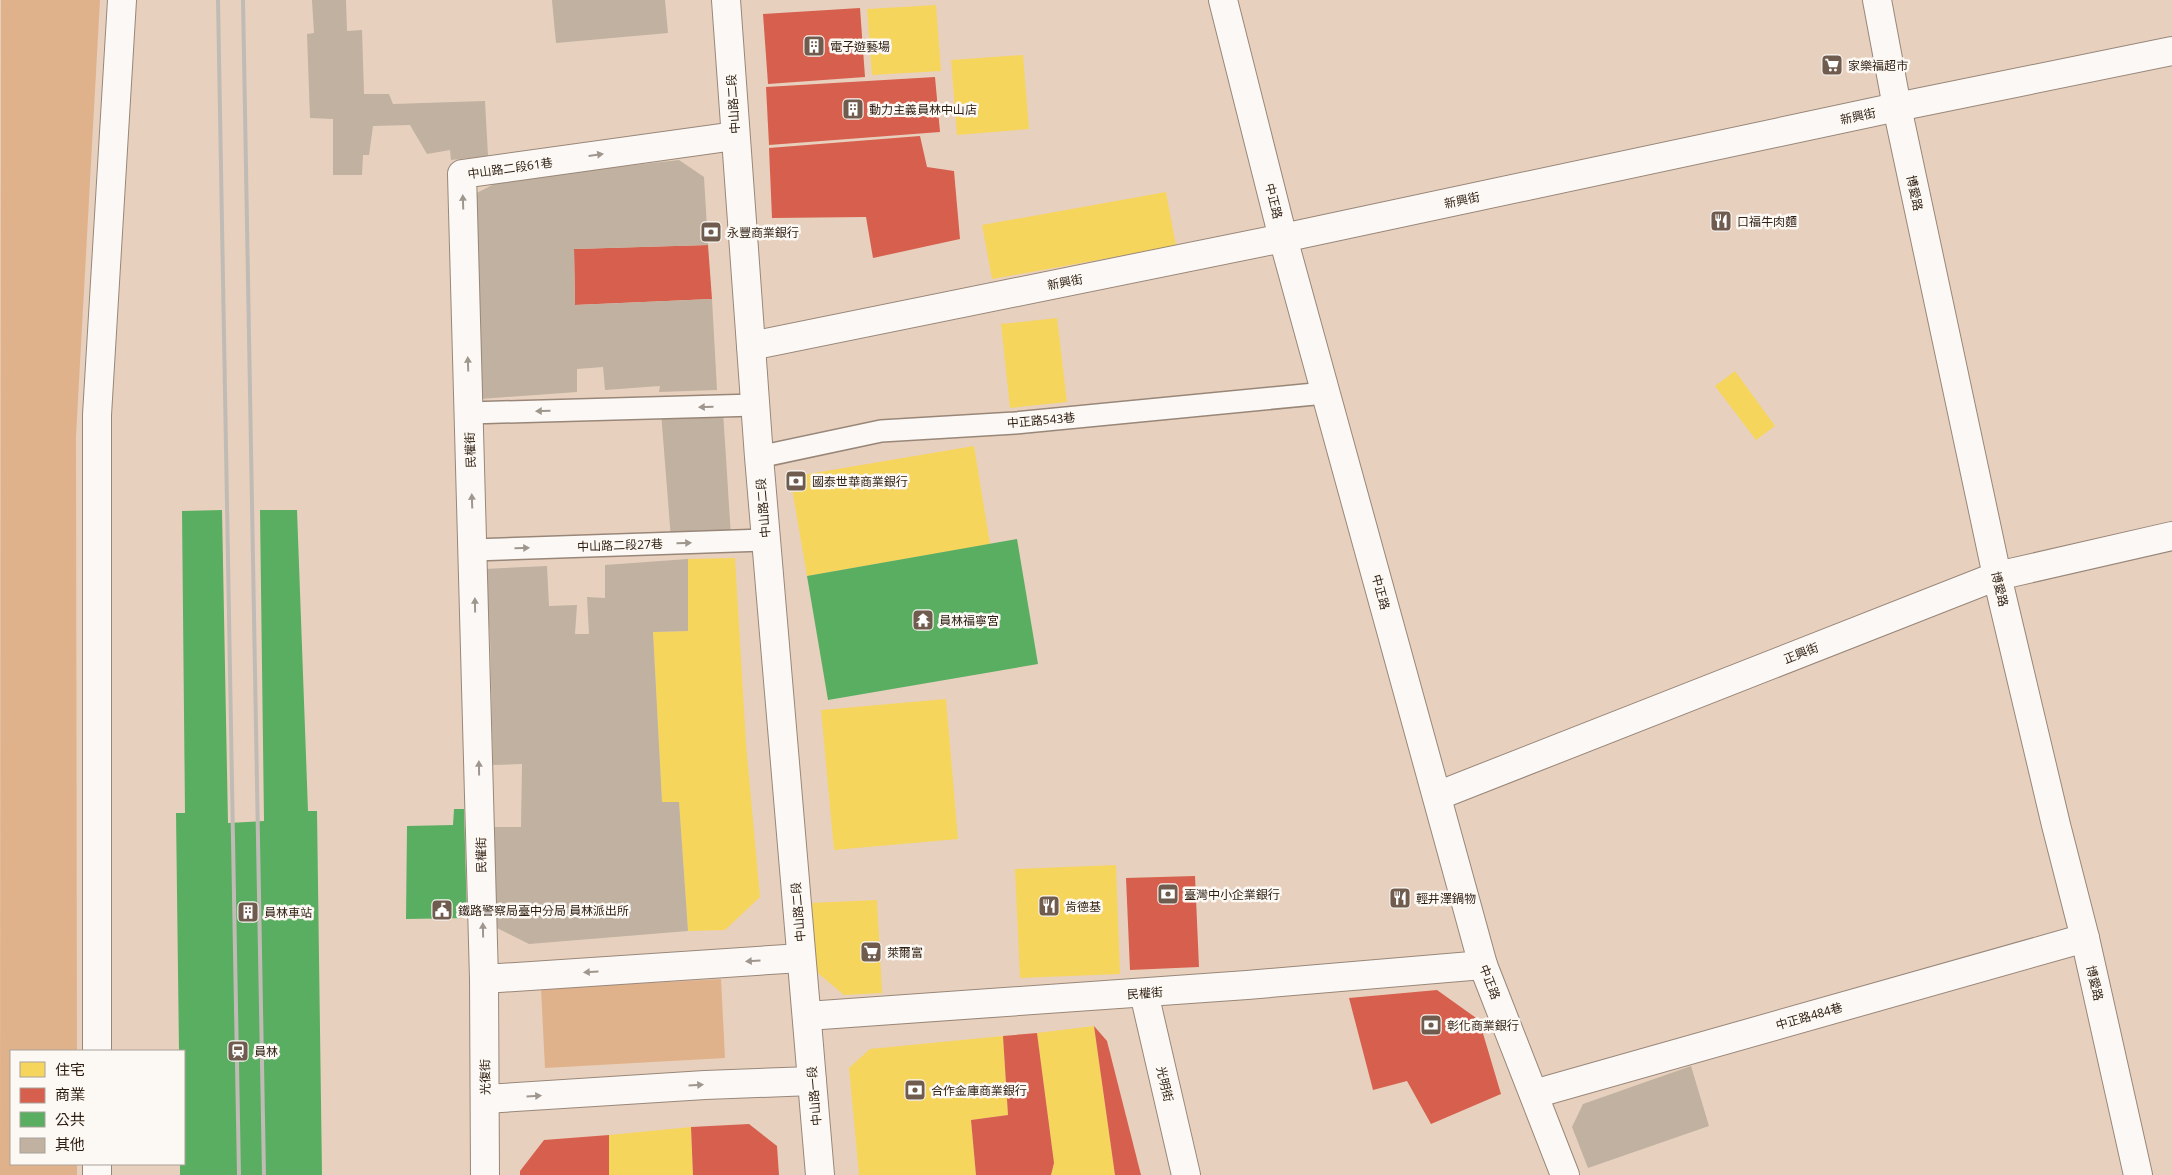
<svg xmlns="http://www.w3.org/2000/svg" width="2172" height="1175" viewBox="0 0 2172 1175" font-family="'Noto Sans','Noto Sans TC',sans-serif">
<rect width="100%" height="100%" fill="#e8d0be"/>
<!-- green -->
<g fill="#e0b28c">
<polygon points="1,0 100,0 76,436 77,1051 11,1051 11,1164 77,1164 77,1175 0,1175"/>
<polygon points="721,979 725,1058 545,1068 541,989"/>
</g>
<!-- homes -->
<g fill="#f6d55c">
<polygon points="936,5 941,71 872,75 867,9"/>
<polygon points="1023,55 1029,129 957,135 951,60"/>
<polygon points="1166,192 1176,246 992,279 982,225"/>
<polygon points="1057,318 1067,402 1010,408 1001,324"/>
<polygon points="1735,371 1775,426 1756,440 1715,386"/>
<polygon points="974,446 990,544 807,576 790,477"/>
<polygon points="735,558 746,744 760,897 725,930 688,931 679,802 662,802 653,632 688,631 688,559"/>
<polygon points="946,699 958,839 834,850 821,710"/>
<polygon points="1116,865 1120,974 1020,978 1015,869"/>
<polygon points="877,900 882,993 844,995 812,968 809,903"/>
<polygon points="1094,1026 1115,1175 1051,1175 1054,1163 1037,1033"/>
<polygon points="1003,1036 1008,1115 971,1120 976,1175 859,1175 849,1068 870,1049"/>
<polygon points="691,1127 693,1175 609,1175 609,1135"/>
</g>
<!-- shops -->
<g fill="#d6604d">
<polygon points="860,8 865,77 768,84 763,14"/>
<polygon points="935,77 940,132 769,145 766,87"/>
<polygon points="920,136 927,167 954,171 960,239 873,258 866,217 772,218 769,148"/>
<polygon points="708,245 712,299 575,305 574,249"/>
<polygon points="1195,876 1199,967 1130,970 1126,878"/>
<polygon points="1437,990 1479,1020 1501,1094 1431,1124 1407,1081 1373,1090 1349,998"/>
<polygon points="1094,1026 1107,1041 1141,1175 1115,1175"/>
<polygon points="1037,1033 1054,1163 1051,1175 976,1175 971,1120 1008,1115 1003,1036"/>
<polygon points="749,1124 777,1146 779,1175 693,1175 691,1127"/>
<polygon points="609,1135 609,1175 520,1175 520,1171 544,1140"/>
</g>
<!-- public -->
<g fill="#5aae61">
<polygon points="222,510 228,823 264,821 260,510 297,510 308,811 317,811 322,1175 180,1175 180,1164 184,1164 184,1051 179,1051 176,813 185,813 182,511"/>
<polygon points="1017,539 1038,664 828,700 807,576"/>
<polygon points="454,809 464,809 467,918 406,919 407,826 453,825"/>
</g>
<!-- building -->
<g fill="#c0b1a0">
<polygon points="312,0 346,0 347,31 362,30 364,94 389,94 393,104 485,101 488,156 451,160 450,150 427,154 410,125 373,126 369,155 363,155 362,175 333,175 333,119 310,118 307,34 314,33"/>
<polygon points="552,0 665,0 668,33 556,43"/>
<polygon points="679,160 704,177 708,245 574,249 575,305 712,299 717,390 659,392 660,386 605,390 603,367 577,369 577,392 480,399 469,197 502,180"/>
<polygon points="723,411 731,537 671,539 661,412"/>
<polygon points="688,559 688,631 653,632 662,802 679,802 688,931 529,944 497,928 493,827 521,827 522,764 493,765 490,635 484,569 547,566 549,606 577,605 575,634 589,634 587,597 605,598 605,565"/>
<polygon points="1691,1066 1709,1126 1588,1168 1572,1127 1583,1104"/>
</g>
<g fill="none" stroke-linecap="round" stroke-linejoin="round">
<!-- service casing -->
<g stroke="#988779" stroke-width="24">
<g id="service">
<polyline points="469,413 755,405"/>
<polyline points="759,457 881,431 1015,423 1325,393"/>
<polyline points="473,550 766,540"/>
</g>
</g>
<!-- minor casing -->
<g stroke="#988779" stroke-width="30">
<g id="minor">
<polyline points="726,0 759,457 820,1175"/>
<polyline points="1877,0 1897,107 1997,576 2056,825 2085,938 2138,1175"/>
<polyline points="751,346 1283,238 1897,107 2172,51"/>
<polyline points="1437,796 1997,576 2172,536"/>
<polyline points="484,979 801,958"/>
<polyline points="1144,993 1186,1175"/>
<polyline points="807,1016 1247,985 1483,965"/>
<polyline points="97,1051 97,415 122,0"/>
<polyline points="1534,1094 2085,938"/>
<polyline points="485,1099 705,1085 812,1081"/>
<polyline points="97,1175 97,1164"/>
<polyline points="485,1175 484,979 462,174 735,136"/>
</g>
</g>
<!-- tertiary casing -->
<g stroke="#988779" stroke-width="30">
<polyline id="tertiary" points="1223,0 1283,238 1483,965 1565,1175"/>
</g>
<!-- service -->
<use href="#service" stroke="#fcf8f5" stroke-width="21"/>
<!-- minor -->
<use href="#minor" stroke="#fcf8f5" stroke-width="28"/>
<!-- tertiary -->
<use href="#tertiary" stroke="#fcf8f5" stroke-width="28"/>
<!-- rail -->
<g stroke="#c1bbb6" stroke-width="4">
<polyline points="218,0 239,1175"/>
<polyline points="243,0 264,1175"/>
</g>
</g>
<!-- one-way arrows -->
<defs><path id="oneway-solid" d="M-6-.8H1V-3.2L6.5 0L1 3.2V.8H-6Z" transform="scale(1.25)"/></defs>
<g fill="#9f968e">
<use href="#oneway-solid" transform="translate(596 155) rotate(-8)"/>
<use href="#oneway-solid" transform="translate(463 202) rotate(-92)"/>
<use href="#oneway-solid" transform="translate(468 364) rotate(-92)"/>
<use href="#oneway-solid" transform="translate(706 407) rotate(178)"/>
<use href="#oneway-solid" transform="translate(543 411) rotate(179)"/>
<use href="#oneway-solid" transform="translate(472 501) rotate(-92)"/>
<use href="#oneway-solid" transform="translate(684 543) rotate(-2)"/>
<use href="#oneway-solid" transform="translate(522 548) rotate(-2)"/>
<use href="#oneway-solid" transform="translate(475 605) rotate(-91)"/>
<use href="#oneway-solid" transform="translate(479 768) rotate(-91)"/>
<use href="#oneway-solid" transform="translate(483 930) rotate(-91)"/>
<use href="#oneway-solid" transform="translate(753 961) rotate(176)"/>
<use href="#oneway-solid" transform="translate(591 972) rotate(176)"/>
<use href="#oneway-solid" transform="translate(696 1085) rotate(-4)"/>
<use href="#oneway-solid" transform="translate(534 1096) rotate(-3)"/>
</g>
<!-- icons -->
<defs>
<g id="building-square" transform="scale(1.125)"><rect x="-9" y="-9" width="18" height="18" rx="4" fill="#6f5c4e" stroke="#fcf8f4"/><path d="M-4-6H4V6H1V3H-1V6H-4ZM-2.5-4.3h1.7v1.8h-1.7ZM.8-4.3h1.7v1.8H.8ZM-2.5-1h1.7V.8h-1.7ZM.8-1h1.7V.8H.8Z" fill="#fff"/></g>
<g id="supermarket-square" transform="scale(1.125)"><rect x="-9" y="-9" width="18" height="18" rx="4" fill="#6f5c4e" stroke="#fcf8f4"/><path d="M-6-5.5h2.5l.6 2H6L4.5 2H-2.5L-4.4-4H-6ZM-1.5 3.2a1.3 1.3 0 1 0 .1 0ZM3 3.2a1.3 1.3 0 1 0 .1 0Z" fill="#fff"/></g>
<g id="restaurant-square" transform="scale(1.125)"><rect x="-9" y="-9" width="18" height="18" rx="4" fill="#6f5c4e" stroke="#fcf8f4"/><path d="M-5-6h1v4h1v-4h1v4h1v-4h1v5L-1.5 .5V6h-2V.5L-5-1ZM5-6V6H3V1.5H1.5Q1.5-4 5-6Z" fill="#fff"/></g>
<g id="bank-square" transform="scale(1.125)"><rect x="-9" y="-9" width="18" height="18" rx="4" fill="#6f5c4e" stroke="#fcf8f4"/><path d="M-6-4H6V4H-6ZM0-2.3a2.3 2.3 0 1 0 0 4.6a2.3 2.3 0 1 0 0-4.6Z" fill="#fff"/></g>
<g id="temple-square" transform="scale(1.125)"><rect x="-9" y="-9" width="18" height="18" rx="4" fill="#6f5c4e" stroke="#fcf8f4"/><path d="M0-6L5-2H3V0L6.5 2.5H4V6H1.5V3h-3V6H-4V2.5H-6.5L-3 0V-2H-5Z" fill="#fff"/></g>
<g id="civic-square" transform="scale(1.125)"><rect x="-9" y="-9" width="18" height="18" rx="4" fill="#6f5c4e" stroke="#fcf8f4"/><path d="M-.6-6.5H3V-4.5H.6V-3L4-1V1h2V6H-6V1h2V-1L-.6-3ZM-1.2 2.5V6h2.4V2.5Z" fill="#fff"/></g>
<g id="station-square" transform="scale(1.125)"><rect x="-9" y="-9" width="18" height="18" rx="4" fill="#6f5c4e" stroke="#fcf8f4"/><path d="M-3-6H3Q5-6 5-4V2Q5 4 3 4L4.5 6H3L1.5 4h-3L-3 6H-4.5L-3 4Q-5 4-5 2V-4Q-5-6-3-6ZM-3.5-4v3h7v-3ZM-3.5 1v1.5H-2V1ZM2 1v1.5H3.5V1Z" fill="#fff"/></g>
</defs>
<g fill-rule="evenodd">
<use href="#building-square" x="814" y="46"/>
<use href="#supermarket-square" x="1832" y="65"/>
<use href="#building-square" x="853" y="109"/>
<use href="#restaurant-square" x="1721" y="221"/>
<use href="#bank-square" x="711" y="232"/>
<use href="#bank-square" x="796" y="481"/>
<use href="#temple-square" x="923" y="620"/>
<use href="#bank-square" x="1168" y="894"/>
<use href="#restaurant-square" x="1400" y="898"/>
<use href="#restaurant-square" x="1049" y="906"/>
<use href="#civic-square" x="442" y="910"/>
<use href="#building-square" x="248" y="912"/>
<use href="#supermarket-square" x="871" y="952"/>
<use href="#bank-square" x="1431" y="1025"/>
<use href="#station-square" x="238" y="1051"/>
<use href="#bank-square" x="915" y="1090"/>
</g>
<g text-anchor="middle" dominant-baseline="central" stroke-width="5" stroke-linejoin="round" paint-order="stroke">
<!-- poi labels -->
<g font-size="12" fill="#2e1e11" stroke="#fcf8f4" text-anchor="start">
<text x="830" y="46">電子遊藝場</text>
<text x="1848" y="65">家樂福超市</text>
<text x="869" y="109">動力主義員林中山店</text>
<text x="1737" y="221">口福牛肉麵</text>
<text x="727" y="232">永豐商業銀行</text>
<text x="812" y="481">國泰世華商業銀行</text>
<text x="939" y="620">員林福寧宮</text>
<text x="1184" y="894">臺灣中小企業銀行</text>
<text x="1416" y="898">輕井澤鍋物</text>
<text x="1065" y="906">肯德基</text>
<text x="458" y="910">鐵路警察局臺中分局 員林派出所</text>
<text x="264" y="912">員林車站</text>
<text x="887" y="952">萊爾富</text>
<text x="1447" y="1025">彰化商業銀行</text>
<text x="254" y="1051">員林</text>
<text x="931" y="1090">合作金庫商業銀行</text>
</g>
<!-- street labels -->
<g font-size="12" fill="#2e1e11" stroke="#fcf8f4">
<text transform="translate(733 104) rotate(-94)">中山路二段</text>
<text transform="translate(1858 116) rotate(-12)">新興街</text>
<text transform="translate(510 168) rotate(-8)">中山路二段61巷</text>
<text transform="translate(1915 193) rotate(78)">博愛路</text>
<text transform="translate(1462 200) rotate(-12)">新興街</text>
<text transform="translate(1274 201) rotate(76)">中正路</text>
<text transform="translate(1065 282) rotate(-11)">新興街</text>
<text transform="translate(1041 420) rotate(-5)">中正路543巷</text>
<text transform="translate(470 450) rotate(-92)">民權街</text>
<text transform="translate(763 508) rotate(-95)">中山路二段</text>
<text transform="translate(620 545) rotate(-2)">中山路二段27巷</text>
<text transform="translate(2000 589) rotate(77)">博愛路</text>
<text transform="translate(1381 592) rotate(75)">中正路</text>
<text transform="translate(1801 653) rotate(-21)">正興街</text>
<text transform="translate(481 855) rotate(-91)">民權街</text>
<text transform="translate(798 912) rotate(-95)">中山路二段</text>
<text transform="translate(1490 982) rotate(69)">中正路</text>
<text transform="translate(2095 983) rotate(77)">博愛路</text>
<text transform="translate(1145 993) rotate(-4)">民權街</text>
<text transform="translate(1809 1016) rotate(-16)">中正路484巷</text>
<text transform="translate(485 1077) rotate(-91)">光復街</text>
<text transform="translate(1165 1084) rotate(77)">光明街</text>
<text transform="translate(814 1096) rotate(-95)">中山路一段</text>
</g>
</g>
<!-- legend -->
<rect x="10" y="1050" width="175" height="115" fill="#fcf8f4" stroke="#aaa199"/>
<rect x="20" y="1062" width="25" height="15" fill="#f6d55c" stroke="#aaa199"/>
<text x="55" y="1075" font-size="15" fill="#2e1e11">住宅</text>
<rect x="20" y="1088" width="25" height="15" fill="#d6604d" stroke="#aaa199"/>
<text x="55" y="1100" font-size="15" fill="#2e1e11">商業</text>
<rect x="20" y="1112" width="25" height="15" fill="#5aae61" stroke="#aaa199"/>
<text x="55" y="1125" font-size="15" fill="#2e1e11">公共</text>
<rect x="20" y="1138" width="25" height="15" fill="#c0b1a0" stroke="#aaa199"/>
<text x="55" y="1150" font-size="15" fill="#2e1e11">其他</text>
</svg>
